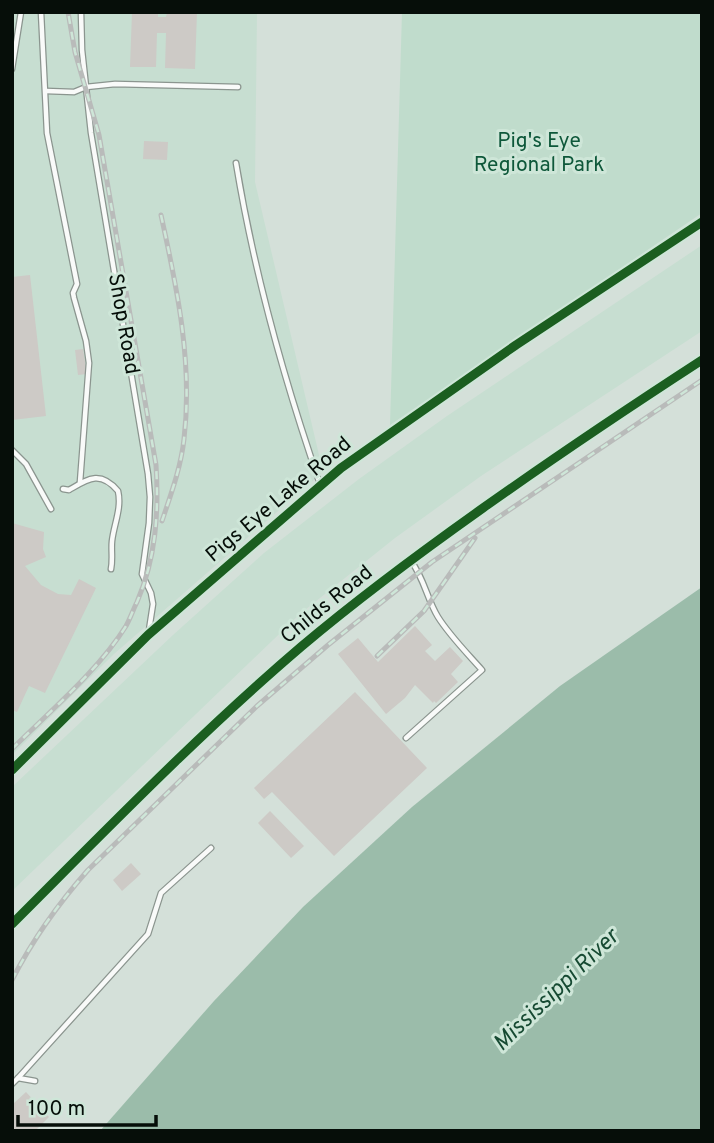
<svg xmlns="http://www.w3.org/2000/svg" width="714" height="1143" viewBox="0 0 714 1143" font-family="Overpass,sans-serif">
<rect width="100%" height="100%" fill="#d4e0d9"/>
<!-- built -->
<g fill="#c7ded1">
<polygon points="12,12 257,12 255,182 323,472 114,654 12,755"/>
<polygon points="702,245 702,331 481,476 395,538 300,614 12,891 12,787 173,635 264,553 359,479 447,416"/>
</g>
<!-- green -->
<polygon fill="#c0dccc" points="402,12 702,12 702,213 390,425"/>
<!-- water -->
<polygon fill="#9bbcaa" points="702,587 702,1131 100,1131 214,1001 303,907 412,807 560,686"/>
<!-- building -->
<g fill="#cdcac6">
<polygon points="132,12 158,12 158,17 166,17 167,12 197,12 195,69 165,68 166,33 157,33 156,67 130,67"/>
<polygon points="144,141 168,142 167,160 143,159"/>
<polygon points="30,275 46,416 12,420 12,386 14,386 12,371 12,277"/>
<polygon points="83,349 87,374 78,375 75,350"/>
<polygon points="12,523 44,532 43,549 46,557 25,566 41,585 58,594 71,595 79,579 96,588 45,693 29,686 17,712 12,710"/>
<polygon points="415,626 432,645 425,651 435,661 450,647 463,661 451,674 458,682 436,703 434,701 433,703 415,685 405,698 386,714 338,654 358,638 378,662"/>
<polygon points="355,692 427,768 334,856 272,792 264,799 254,788"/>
<polygon points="270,811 304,846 291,858 258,823"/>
<polygon points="131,863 141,874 122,891 113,880"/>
<polygon points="26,1092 49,1117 35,1131 12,1131 12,1105"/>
</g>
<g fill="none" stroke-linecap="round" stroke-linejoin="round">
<!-- service casing -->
<g stroke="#8b958f" stroke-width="7">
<g id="service">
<polyline points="41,12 47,133 77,284 73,293 74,298 86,341 89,363 80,482"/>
<polyline points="81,12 82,50 91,133 148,474 150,497 149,523 142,574 151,593 153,604 149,630"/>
<polyline points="12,69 21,12"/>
<polyline points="46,91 74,92 86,87 115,84 238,87"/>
<path d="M236 163C254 272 284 380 320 484"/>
<polyline points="12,450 26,464 51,509"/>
<path d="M63 489 69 490C88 479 100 470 118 491 122 508 114 524 112 541 111 550 113 559 111 569"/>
<path d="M406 738 482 670C467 653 450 636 438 617 427 599 424 578 411 561"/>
<polyline points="18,1078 148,934 161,893 211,848"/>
<polyline points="12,1084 18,1078 35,1081"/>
</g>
</g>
<!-- minor casing -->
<g stroke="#8b958f" stroke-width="11">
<g id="minor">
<polyline points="12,770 148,635 341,468 516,345 702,222"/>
<path d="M12 924C107 829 200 733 302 646 360 597 421 552 483 508 555 457 628 408 702 360"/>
</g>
</g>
<!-- service -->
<use href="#service" stroke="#f9faf9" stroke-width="4.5"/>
<!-- minor -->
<use href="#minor" stroke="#f9faf9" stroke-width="9"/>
<!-- rail casing -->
<g stroke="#b9bbba" stroke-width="5">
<g id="rail">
<path d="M161 215C177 288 193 363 184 439 181 467 171 494 162 521"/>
<polyline points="377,656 424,611 475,538"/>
<path d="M12 749C50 711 98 671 126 626 130 619 133 610 137 602 156 558 159 512 156 465L99 135 75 52 68 12"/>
<path d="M12 980C33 939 58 904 88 870L257 706 328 645 432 562 702 380"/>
</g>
</g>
<!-- rail -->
<use href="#rail" stroke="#cee6d8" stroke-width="2.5" stroke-dasharray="8" stroke-linecap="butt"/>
<!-- cycleway casing -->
<g stroke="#cee6d8" stroke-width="13">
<g id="cycleway">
<polyline points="12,770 148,635 341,468 516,345 702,222"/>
<path d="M12 924C107 829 200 733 302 646 360 597 421 552 483 508 555 457 628 408 702 360"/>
</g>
</g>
<!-- cycleway -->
<use href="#cycleway" stroke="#1b5e20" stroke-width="9"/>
</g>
<g text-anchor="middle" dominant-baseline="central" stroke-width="6" stroke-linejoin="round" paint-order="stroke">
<!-- park labels -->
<g font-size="21" fill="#0e583a" stroke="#cee6d8">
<text x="539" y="141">Pig's Eye<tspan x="539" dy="24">Regional Park</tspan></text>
</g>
<!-- street labels -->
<g font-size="21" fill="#060e09" stroke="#cee6d8">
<text transform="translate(123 324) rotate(80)">Shop Road</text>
<text transform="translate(279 500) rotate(-40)">Pigs Eye Lake Road</text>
<text transform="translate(327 605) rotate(-39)">Childs Road</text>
</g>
<!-- water labels -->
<g font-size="23" font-style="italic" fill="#164a32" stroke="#cee6d8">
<text transform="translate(557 991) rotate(-44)">Mississippi River</text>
</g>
</g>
<!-- border -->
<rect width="714" height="1143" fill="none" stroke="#060e09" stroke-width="28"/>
<!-- scale -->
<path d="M18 1115v10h138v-10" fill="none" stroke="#060e09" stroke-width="3.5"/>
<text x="28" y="1115" font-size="21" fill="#060e09" stroke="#cee6d8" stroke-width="5" paint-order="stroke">100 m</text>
</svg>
